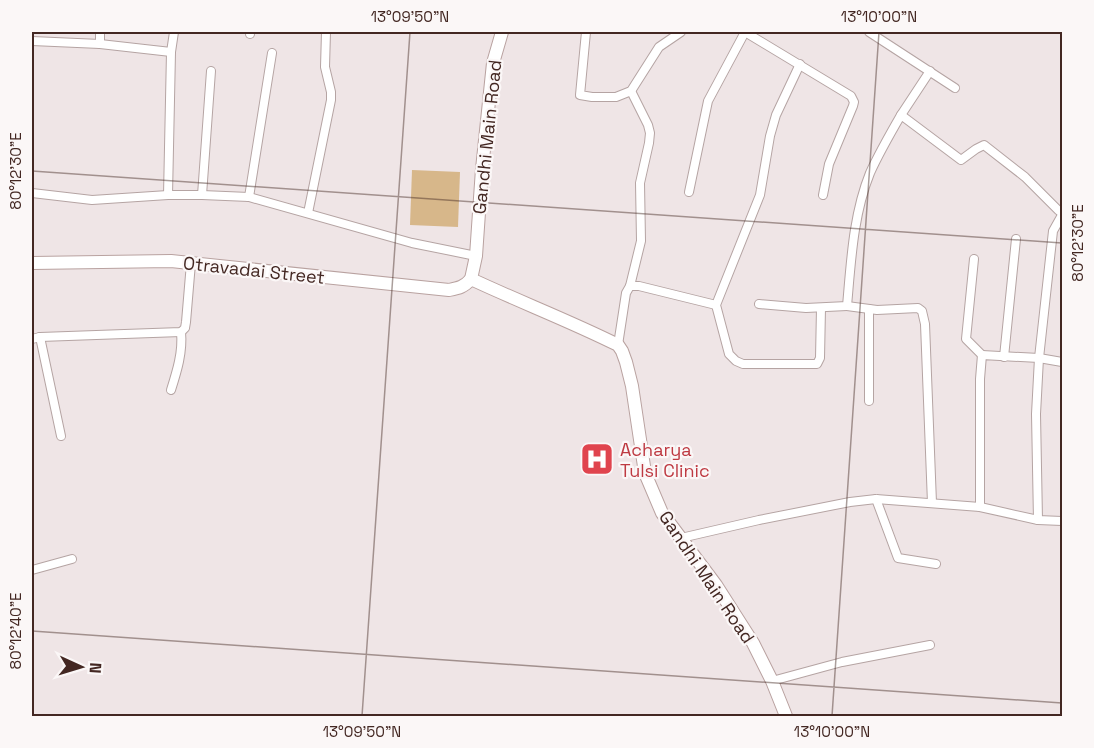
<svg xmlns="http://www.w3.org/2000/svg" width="1094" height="748" viewBox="0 0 1094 748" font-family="'Space Grotesk',sans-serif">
<rect width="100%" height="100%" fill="#efe5e6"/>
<!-- water -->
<polygon fill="#d7b78a" points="412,170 460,172 458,227 410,225"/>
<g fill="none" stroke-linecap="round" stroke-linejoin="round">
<!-- street casing -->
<g stroke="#b5a4a3" stroke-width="10">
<g id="street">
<polyline points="586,32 580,95 592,97 616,97 631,91 659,47 681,32"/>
<polyline points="745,32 851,96 854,102 853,106 829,164 823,195"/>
<polyline points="869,32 955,88"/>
<polyline points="250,34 250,32"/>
<polyline points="32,41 100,44 171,52"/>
<polyline points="100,44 100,32"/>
<polyline points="800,64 776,115 770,136 760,195 716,305 729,354 736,361 743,364 817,364 820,358 821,308"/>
<polyline points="901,115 930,71"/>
<polyline points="689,192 708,101 745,32"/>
<polyline points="32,193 92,200 168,195 202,195 249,197 412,243 476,256"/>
<polyline points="168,195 171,52 174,32"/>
<polyline points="202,195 211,71"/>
<polyline points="249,197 272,53"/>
<polyline points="308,213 331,100 331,92 325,67 326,32"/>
<polyline points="974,259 966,339 982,355"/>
<polyline points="630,286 641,241 640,183 649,143 650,133 648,125 631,91"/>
<path d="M759 304 806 308 847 306C851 262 853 215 870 173 879 153 890 134 901 115L961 160 976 149 984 145 1025 177 1058 210 1062 213"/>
<polyline points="847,306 877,310 918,308 922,311 925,324 932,503"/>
<polyline points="40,337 61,436"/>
<polyline points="32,339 40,337 181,332 185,328 186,322 191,263"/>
<polyline points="618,345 626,293 630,286 639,286 716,305"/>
<polyline points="1004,357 1016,239"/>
<path d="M171 390C177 371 183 352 181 332"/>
<polyline points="869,401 869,309"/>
<polyline points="876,499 898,558 936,564"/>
<polyline points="980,507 980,379 982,355 1039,358 1062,362"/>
<polyline points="1038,520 1036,414 1039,358 1053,231 1062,215"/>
<polyline points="681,538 759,520 850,502 876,499 980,507 1038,520 1062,521"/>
<polyline points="32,570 72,559"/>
<polyline points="772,681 842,662 930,645"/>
</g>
</g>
<!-- secondary casing -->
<g stroke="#b9a2a0" stroke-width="14">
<g id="secondary">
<path d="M502 32 493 63 482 169 476 256 471 279C520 302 570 321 618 345L622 351 626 362 632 386 645 473 662 513 716 585 753 643 772 681 786 716"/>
<path d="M32 263 171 261 449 290C459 288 464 287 471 279"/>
</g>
</g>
<!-- street -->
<use href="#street" stroke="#fff" stroke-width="8"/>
<!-- secondary -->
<use href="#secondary" stroke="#fff" stroke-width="12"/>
</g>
<!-- ticks -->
<path fill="none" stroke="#432722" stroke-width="1.5" stroke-opacity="0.45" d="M32 171 1062 243M32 631 1062 703M362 716 410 32M832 716 879 32"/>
<!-- icons -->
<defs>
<g id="hospital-square" transform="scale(1.725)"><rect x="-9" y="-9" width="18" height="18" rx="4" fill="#e0444e" stroke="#fbf7f7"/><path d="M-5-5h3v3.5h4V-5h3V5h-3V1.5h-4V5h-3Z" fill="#fff"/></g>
</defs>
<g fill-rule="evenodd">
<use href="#hospital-square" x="597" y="459"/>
</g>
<g text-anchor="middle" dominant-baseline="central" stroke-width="4.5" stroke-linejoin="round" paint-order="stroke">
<!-- street labels -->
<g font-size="18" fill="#432722" stroke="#fbf7f7">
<text transform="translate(487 137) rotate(-84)">Gandhi Main Road</text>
<text transform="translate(254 270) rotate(6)">Otravadai Street</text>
<text transform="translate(707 577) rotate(56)">Gandhi Main Road</text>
</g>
<!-- health labels -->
<g font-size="18" fill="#be3a42" stroke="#fbf7f7" text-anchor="start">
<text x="620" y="449">Acharya<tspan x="620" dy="21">Tulsi Clinic</tspan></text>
</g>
</g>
<!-- border -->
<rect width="1094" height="748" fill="none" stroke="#fbf7f7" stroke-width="66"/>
<!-- north arrow -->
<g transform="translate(81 667) rotate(94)" stroke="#fbf7f7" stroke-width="4.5" paint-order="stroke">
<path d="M0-4.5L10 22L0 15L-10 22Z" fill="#432722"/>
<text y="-9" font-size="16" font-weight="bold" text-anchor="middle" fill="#432722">N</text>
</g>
<rect x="33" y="33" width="1028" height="682" fill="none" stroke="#432722" stroke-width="2"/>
<g font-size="15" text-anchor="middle" fill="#432722">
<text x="410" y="22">13°09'50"N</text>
<text x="879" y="22">13°10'00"N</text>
<text transform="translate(16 171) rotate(-90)" y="5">80°12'30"E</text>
<text transform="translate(1078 243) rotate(-90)" y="5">80°12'30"E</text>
<text transform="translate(16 631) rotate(-90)" y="5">80°12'40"E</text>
<text x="362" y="737">13°09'50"N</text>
<text x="832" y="737">13°10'00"N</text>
</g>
</svg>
